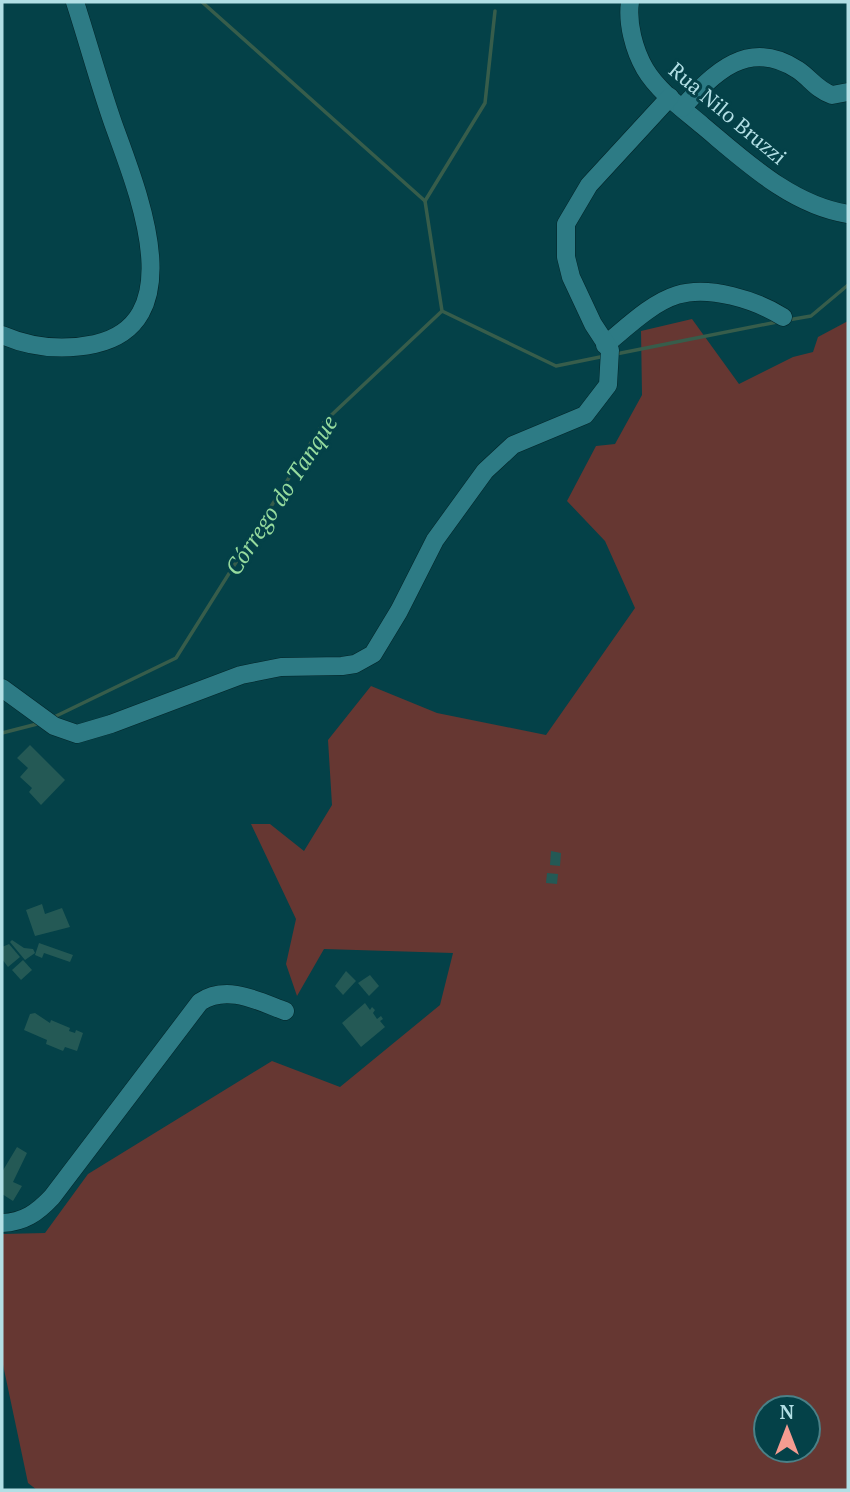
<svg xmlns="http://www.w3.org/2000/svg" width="850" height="1492" viewBox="0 0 850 1492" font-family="'PT Serif',serif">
<rect width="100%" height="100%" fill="#044148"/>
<!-- green -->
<path fill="#663732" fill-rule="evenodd" d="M692 319 739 384 793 357 813 352 818 337 848 321V1490H37L28 1483 2 1360V1234L45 1233 88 1174 272 1061 340 1087 440 1005 453 953 324 949 297 996 286 964 296 919 251 824H270L304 851 332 805 328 740 371 686 437 713 546 735 635 608 605 541 567 501 596 446 615 444 642 395 641 331ZM766 1408H808V1450H766Z"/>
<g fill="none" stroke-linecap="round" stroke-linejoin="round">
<!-- stream -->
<g stroke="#375d4b" stroke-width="3.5">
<polyline points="202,2 425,201"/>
<polyline points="442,311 425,201 485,103 495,11"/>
<polyline points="788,320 811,316 848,285"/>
<polyline points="616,354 777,322"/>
<polyline points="52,718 176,658 324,422 442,311 556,366 605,356"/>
<polyline points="2,733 41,723"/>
</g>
</g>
<!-- building -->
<g fill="#245955">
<polygon points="30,745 65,780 41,805 29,792 32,788 20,777 28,768 17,758"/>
<polygon points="551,851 561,853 560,866 550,865"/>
<polygon points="547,873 558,874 557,884 546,883"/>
<polygon points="42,904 45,914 62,908 70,927 35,936 26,910"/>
<polygon points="12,940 24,948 33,949 35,953 25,960 10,942"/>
<polygon points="39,943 73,955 70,962 44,953 42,958 35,955"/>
<polygon points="9,944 20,957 8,967 2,959 2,947"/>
<polygon points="23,960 32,970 21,980 12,970"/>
<polygon points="346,971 356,981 343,995 335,986"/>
<polygon points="370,975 379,986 369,996 358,983"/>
<polygon points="365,1003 370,1010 372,1007 375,1010 373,1013 377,1019 381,1016 383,1019 380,1021 385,1027 361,1047 342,1023"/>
<polygon points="35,1013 50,1023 51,1020 70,1028 69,1031 75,1033 76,1030 83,1033 77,1051 65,1047 63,1051 46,1044 47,1040 24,1030 30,1014"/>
<polygon points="17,1147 27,1153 13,1182 22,1186 13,1201 2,1194 2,1172"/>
</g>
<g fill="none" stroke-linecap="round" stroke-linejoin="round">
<!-- minor casing -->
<g stroke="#042529" stroke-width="19">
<g id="minor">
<path d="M630 2C627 23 634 50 645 69 658 91 683 109 703 126 745 161 791 205 848 214"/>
<path d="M682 108C714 73 748 37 798 70 810 78 817 90 832 95L848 92"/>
<path d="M2 335C32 348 62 351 95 344 194 322 135 185 113 123 99 83 88 42 75 2"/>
<path d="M605 345C626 328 651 303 677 295 709 285 756 300 783 317"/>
<polyline points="2,688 54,726 77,734 111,724 241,675 281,667 342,666 355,664 373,654 399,611 435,540 485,471 513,445 585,415 608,385 610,350 593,324 571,277 566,257 566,224 589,185 670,97"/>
<path d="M2 1223C24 1222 37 1213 52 1197L200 1002C227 984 258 1001 285 1011"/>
</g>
</g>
<!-- minor -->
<use href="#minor" stroke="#2d7b85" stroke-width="18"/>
</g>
<g text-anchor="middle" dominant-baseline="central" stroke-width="6" stroke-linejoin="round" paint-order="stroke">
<!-- street labels -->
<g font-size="21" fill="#b2dfe5" stroke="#044148">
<text transform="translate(728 113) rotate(40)">Rua Nilo Bruzzi</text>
</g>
<!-- water labels -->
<g font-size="23" font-style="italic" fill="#96db9e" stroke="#044148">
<text transform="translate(281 495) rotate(-57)">Córrego do Tanque</text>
</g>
</g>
<!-- border -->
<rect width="850" height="1492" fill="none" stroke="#b2dfe5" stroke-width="7"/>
<!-- north arrow -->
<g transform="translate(787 1429)"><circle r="33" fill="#044148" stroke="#4a8087" stroke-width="2"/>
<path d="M0-5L12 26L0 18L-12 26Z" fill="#f59c91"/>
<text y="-10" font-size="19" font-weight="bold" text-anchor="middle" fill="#b2dfe5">N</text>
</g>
</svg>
